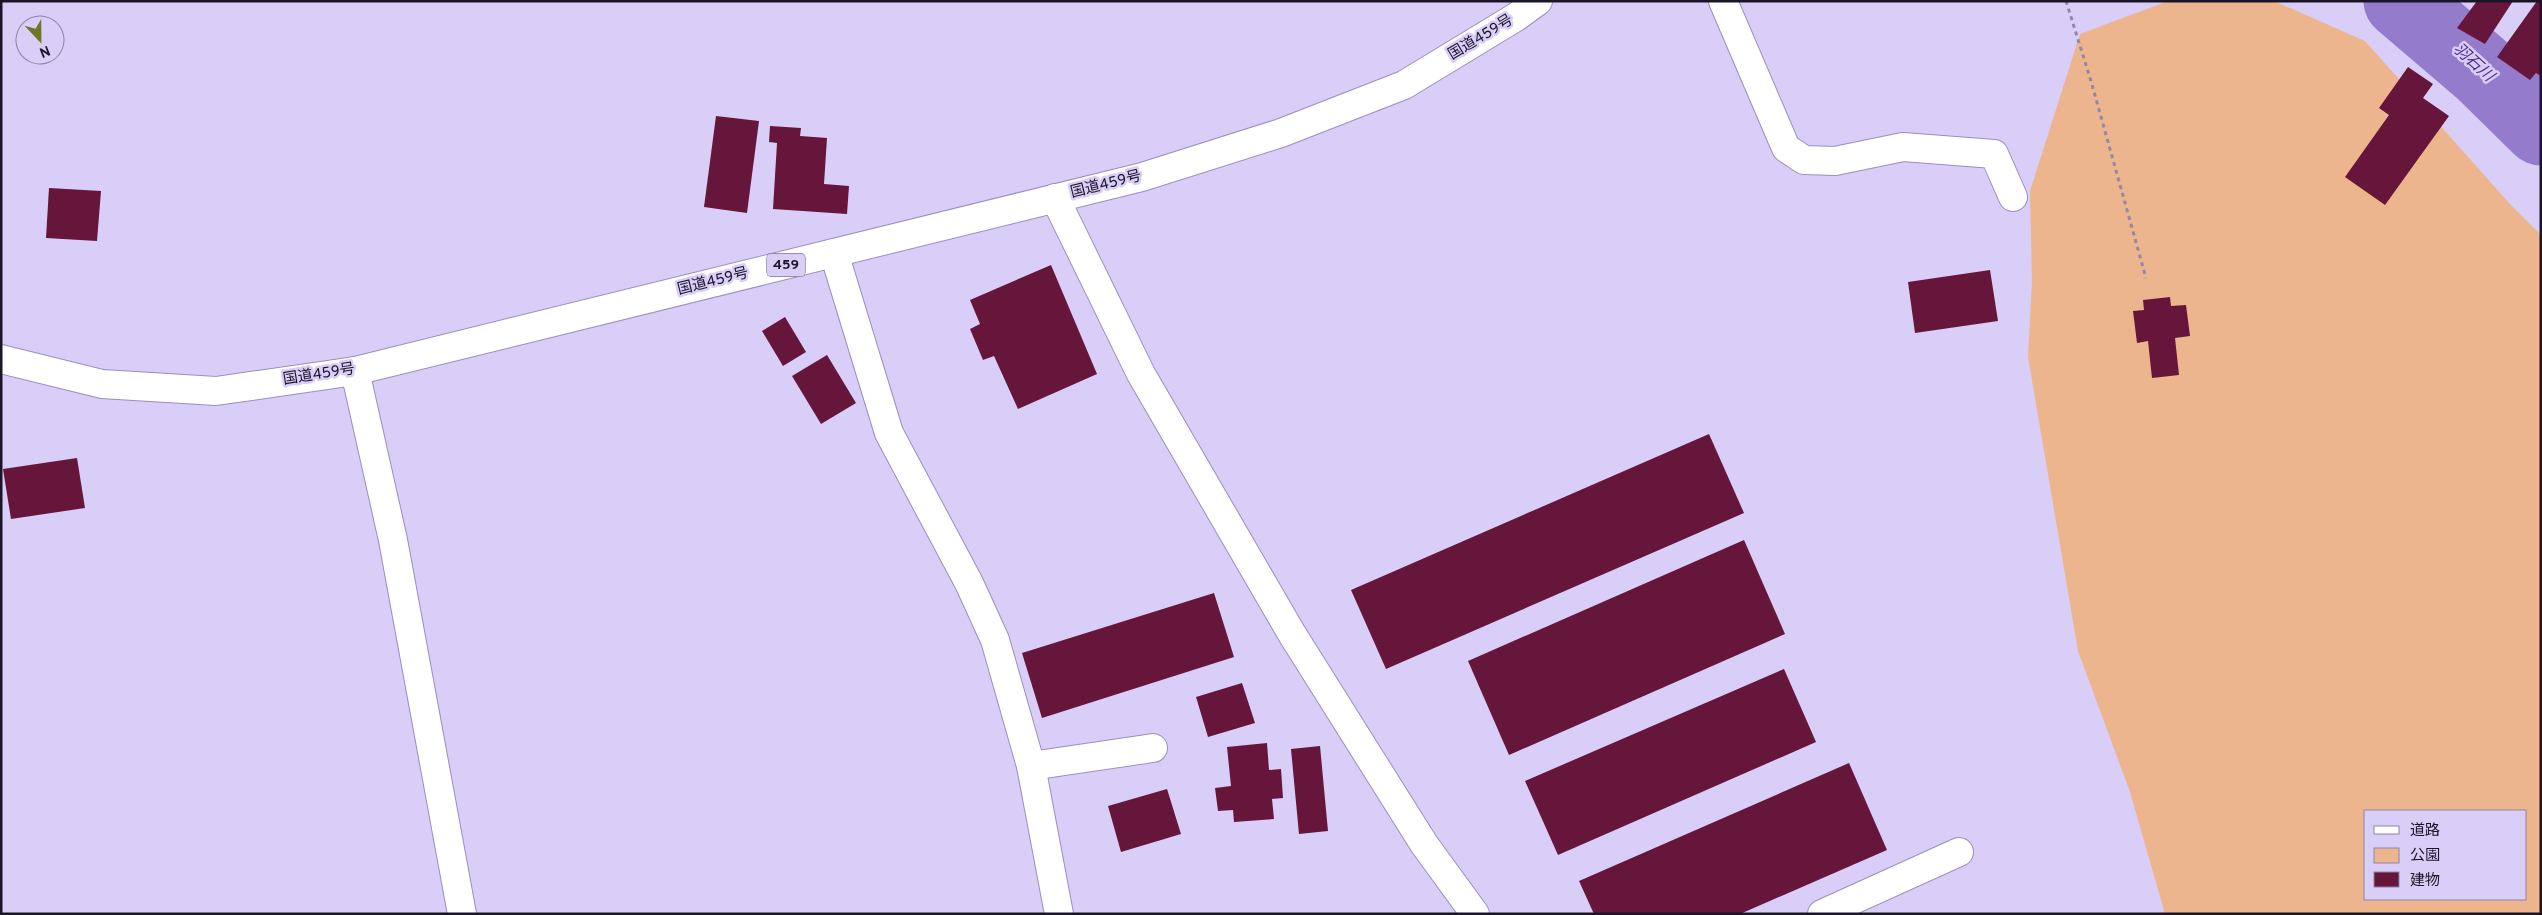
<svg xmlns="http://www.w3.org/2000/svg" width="2542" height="915" viewBox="0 0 2542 915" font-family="Overpass,'Noto Sans JP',sans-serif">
<rect width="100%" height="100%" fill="#d9cef8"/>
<!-- green -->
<path fill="#edb58e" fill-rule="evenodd" d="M2168 1H2274L2365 41 2509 203 2541 235V914H2165L2130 792 2078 651 2028 357 2032 282 2030 191 2080 34ZM2366 811H2526V899H2366Z"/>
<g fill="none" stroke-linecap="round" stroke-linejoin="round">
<!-- river -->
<polyline stroke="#947bcb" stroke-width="75" points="2401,1 2483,71 2541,128"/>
</g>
<!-- building -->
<g fill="#66153b">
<polygon points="2477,1 2513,1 2485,44 2457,28"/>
<polygon points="2537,1 2541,1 2541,76 2536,73 2530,80 2497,57"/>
<polygon points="2408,67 2433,84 2423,98 2449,116 2385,205 2345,177 2389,115 2379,108"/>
<polygon points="716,116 759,121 747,213 704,207"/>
<polygon points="770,126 801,128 800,136 827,138 824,184 849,186 847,214 773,209 777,143 769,142"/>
<polygon points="49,188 101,191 97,241 46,238"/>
<polygon points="1051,265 1097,374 1018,409 994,356 983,360 970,329 980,324 970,300"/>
<polygon points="1990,270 1998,321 1915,333 1908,282"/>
<polygon points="2170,297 2171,306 2186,305 2190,336 2175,338 2179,375 2152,378 2148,341 2137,343 2133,311 2144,310 2143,300"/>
<polygon points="785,317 806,352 783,366 762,331"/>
<polygon points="827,355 856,403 821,424 792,376"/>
<polygon points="1709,434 1744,513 1386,669 1351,590"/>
<polygon points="77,458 85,508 11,519 3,469"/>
<polygon points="1744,540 1785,634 1509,755 1468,661"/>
<polygon points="1214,593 1234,657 1042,718 1022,653"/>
<polygon points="1784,669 1816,742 1558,855 1525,781"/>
<polygon points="1242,683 1255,723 1208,737 1196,697"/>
<polygon points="1267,743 1269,770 1281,769 1283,798 1272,799 1274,819 1234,822 1233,810 1218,811 1215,788 1231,786 1227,747"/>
<polygon points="1320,746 1328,831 1299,834 1291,749"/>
<polygon points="1849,763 1887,850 1740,914 1594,914 1579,881"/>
<polygon points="1167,789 1181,834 1121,852 1108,806"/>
</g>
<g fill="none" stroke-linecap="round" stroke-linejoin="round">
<!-- minor casing -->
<g stroke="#9b8ebf" stroke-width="30">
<g id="minor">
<polyline points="1723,1 1786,148 1804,160 1835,161 1903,147 1994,154 2013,197"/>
<polyline points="1055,198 1141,374 1292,634 1424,844 1475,914"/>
<polyline points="834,253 889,433 969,583 995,640 1031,766 1059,914"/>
<polyline points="355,371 393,540 462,914"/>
<polyline points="1031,766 1153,748"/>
<polyline points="1822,914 1959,852"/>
</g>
</g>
<!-- highway casing -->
<g stroke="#9b8ebf" stroke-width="30">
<polyline id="highway" points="1,359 102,384 216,391 355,371 1142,177 1281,133 1404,85 1516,17 1538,1"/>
</g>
<!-- path -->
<polyline stroke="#9189aa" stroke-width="3" stroke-dasharray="4 4" stroke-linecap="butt" points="2066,1 2091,81 2146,278"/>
<!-- minor -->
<use href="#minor" stroke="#fff" stroke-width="28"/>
<!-- highway -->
<use href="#highway" stroke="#fff" stroke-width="28"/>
</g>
<g text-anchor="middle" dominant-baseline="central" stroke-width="5" stroke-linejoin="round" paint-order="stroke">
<!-- shield labels -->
<rect fill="#d9cef8" stroke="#534c66" stroke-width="1" x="767" y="253.5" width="38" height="23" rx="4"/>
<g font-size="14" font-weight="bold" fill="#1a1527">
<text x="786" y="265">459</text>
</g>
<!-- street labels -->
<g font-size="15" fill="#1a1527" stroke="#d9cef8">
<text transform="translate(1481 38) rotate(-31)">国道459号</text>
<text transform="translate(1106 185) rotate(-14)">国道459号</text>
<text transform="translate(713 282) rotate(-14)">国道459号</text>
<text transform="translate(319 375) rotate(-9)">国道459号</text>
</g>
<!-- water labels -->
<g font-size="16" font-style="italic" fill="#512c8a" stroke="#d9cef8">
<text transform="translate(2473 63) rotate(42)">羽石川</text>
</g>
</g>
<!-- border -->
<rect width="2542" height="915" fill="none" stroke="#1a1527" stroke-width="5"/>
<!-- legend -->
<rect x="2364" y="810" width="162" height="90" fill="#d9cef8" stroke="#8d84a4"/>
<rect x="2374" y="826" width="25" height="8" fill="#ffffff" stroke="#8d84a4"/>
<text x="2410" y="835" font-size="15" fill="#1a1527">道路</text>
<rect x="2374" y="848" width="25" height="15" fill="#edb58e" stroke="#8d84a4"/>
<text x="2410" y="860" font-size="15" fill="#1a1527">公園</text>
<rect x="2374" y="872" width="25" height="15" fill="#66153b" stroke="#8d84a4"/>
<text x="2410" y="885" font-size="15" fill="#1a1527">建物</text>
<!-- north arrow -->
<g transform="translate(40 40) rotate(158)"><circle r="24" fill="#d9cef8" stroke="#8d84a4"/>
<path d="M0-4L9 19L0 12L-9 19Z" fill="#6c7824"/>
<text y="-8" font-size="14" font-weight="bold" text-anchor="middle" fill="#1a1527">N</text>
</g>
</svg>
